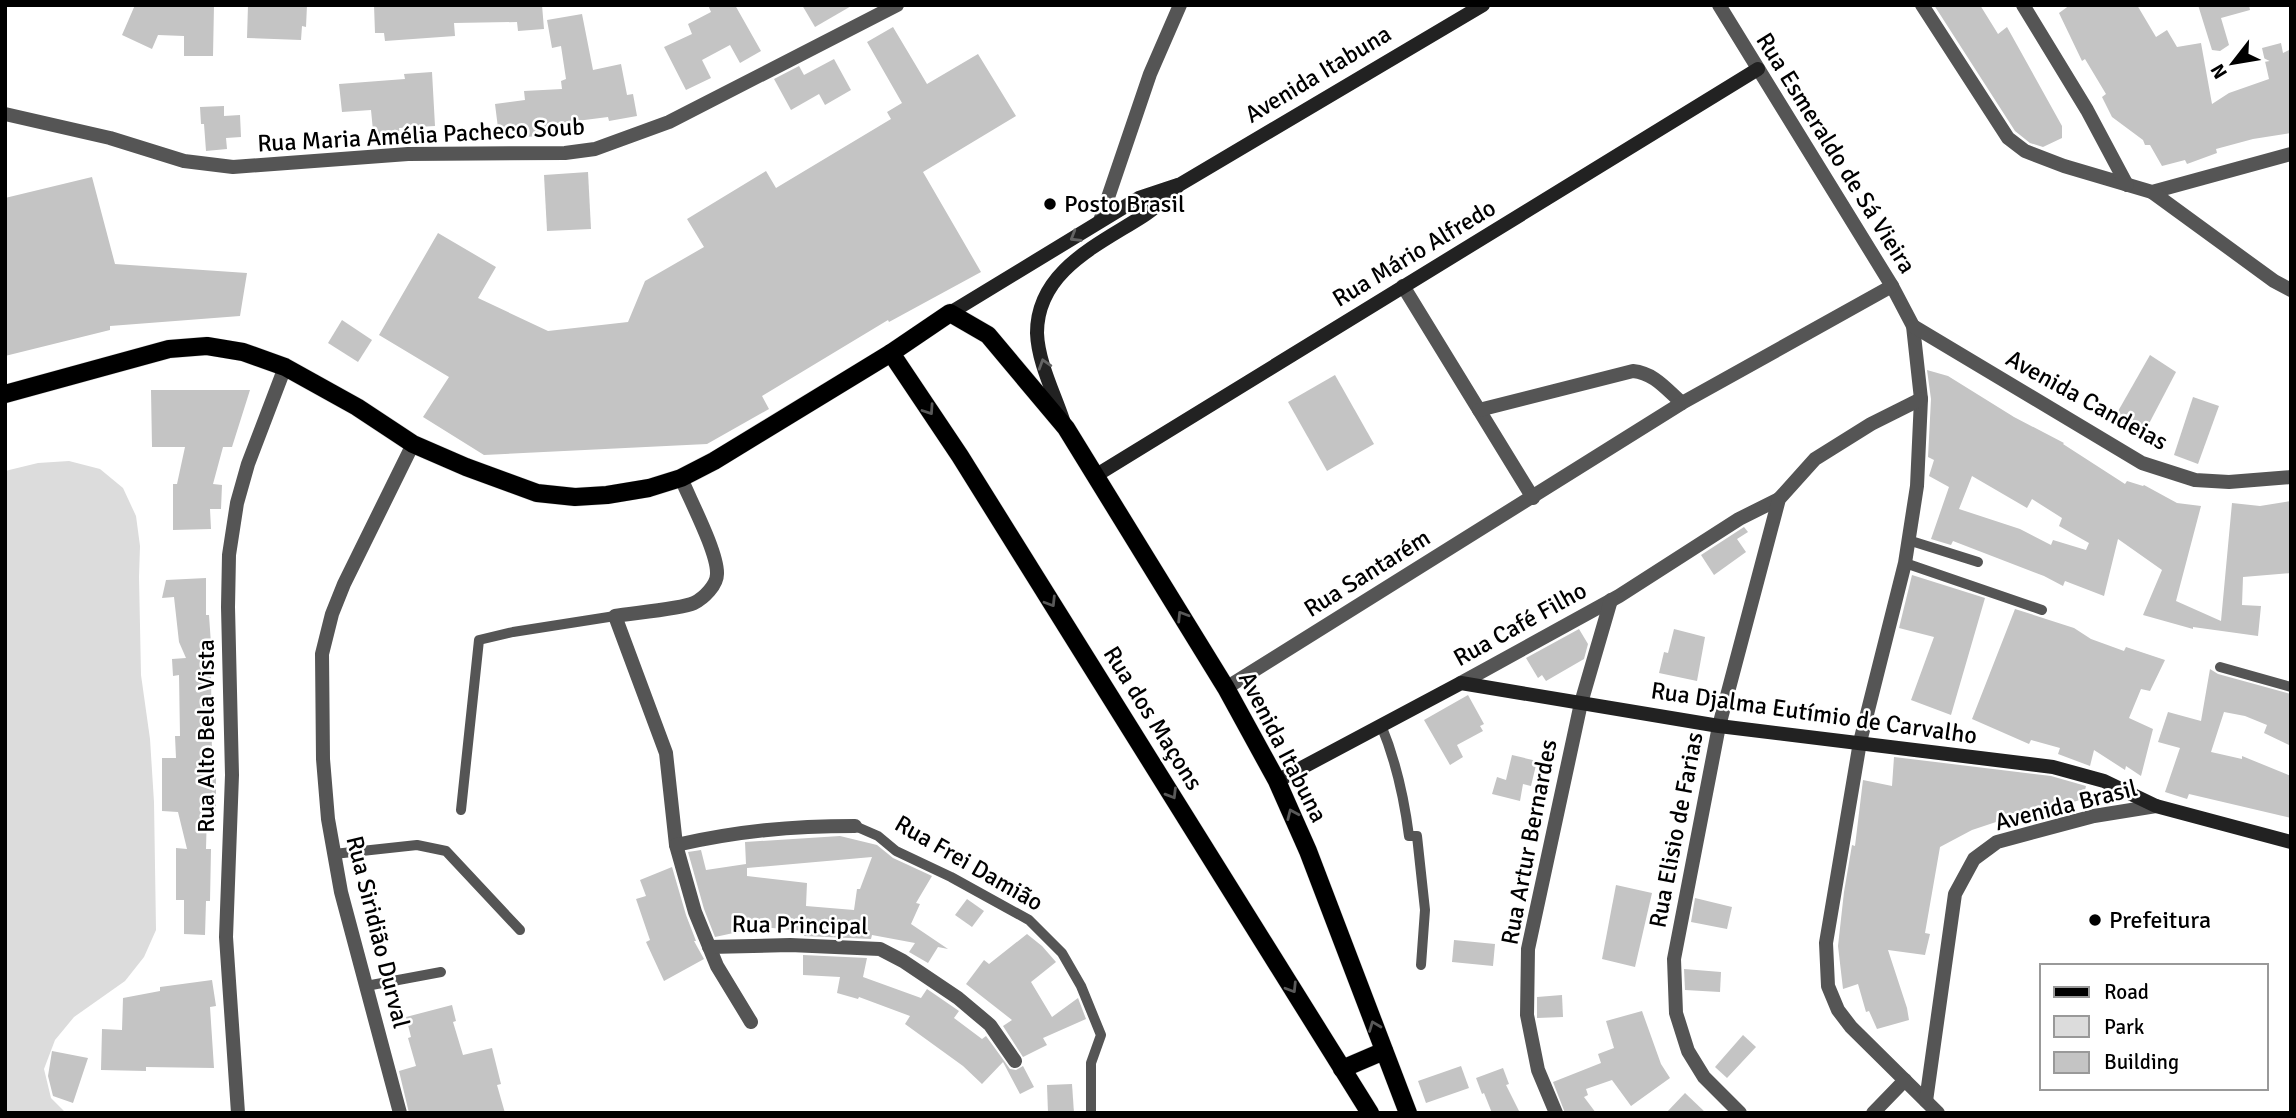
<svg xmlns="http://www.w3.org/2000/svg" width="2296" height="1118" viewBox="0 0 2296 1118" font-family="Signika,sans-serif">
<rect width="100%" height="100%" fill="#fff"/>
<!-- green -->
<polygon fill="#dcdcdc" points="69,461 100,469 123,488 136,516 140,546 139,577 141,675 150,739 154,802 156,930 144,957 125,981 74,1017 55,1040 44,1069 51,1098 66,1113 5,1113 5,471 38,463"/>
<!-- building -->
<g fill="#c4c4c4" fill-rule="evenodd">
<polygon points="135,5 214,5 213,56 184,56 184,36 158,35 152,49 122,35"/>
<polygon points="248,5 307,5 306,27 302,26 301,40 247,38"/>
<polygon points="374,5 542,5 544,29 518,31 517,22 454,23 455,36 385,41 384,33 375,33"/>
<polygon points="708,5 735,5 761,51 740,63 730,45 702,60 711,78 686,90 664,47 692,34 688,24 711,12"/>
<polygon points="802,5 853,5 815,27"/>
<polygon points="1934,5 1980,5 1998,34 2007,27 2062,126 2062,138 2043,147 2030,143 2015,131"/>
<polygon points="2070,5 2137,5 2156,37 2167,30 2177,47 2201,43 2212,104 2229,93 2269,79 2262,48 2281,43 2283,53 2291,49 2291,133 2253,139 2216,149 2217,153 2187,164 2185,160 2162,166 2150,145 2145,145 2143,140 2112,117 2102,97 2106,94 2085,59 2082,61 2059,13"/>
<polygon points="2198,5 2249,5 2250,10 2221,18 2229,45 2220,51 2212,50"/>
<polygon points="582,14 593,70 621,64 627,95 633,94 637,116 609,121 608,117 553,124 554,135 525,137 523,133 499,136 495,104 525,100 524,91 562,89 561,81 566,79 561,46 552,48 547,20"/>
<polygon points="893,27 927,84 978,54 1016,116 923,172 981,272 889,322 888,320 762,396 769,409 707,444 484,455 423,417 449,377 379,335 438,233 496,267 478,298 548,331 628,322 645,281 704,247 687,219 766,171 776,188 891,119 887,112 902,103 867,42"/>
<polygon points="834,59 851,90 825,105 819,94 791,110 774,79 799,66 804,75"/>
<polygon points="432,72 435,126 399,128 400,138 374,141 371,110 342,112 339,84 405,79 404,74"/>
<polygon points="224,106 224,116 240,115 241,137 226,138 227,149 206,151 204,124 201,124 200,107"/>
<polygon points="588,172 591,229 547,231 544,175"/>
<polygon points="92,177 115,264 247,273 240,316 110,326 110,330 5,356 5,198"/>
<polygon points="342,320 372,340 358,362 328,343"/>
<polygon points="2150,355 2176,372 2142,437 2113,420"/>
<path d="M1927 370 1948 376 2014 417 2064 443 2063 444 2125 484 2127 481 2143 486 2144 485 2177 503 2201 506 2176 601 2221 621 2232 503 2260 506 2291 501V573L2243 577 2242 605 2261 606 2258 636 2193 627V629L2143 615 2162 570 2118 539 2104 596 2065 581 2063 586 2044 576 1953 541 1951 545 1931 539 1949 487 1929 476 1934 460 1928 457 1931 399ZM1972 476 2027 508 2032 499 2062 518 2059 526 2089 543 2086 550 2053 540 2051 545 2020 529 1959 509Z"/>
<polygon points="1335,375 1374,444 1327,471 1288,402"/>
<polygon points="151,390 250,390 232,447 223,447 213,484 222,485 221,509 210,509 211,529 173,530 173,484 177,484 185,447 152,447"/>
<polygon points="2193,397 2219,406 2198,464 2174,455"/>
<polygon points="1744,527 1748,532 1737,539 1746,552 1714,575 1701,555"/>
<polygon points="1912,575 1985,598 1951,715 1911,700 1934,637 1899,628"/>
<polygon points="206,578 206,615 209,615 213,673 211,673 212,759 216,759 216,812 207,812 206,849 211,849 210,901 206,901 205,935 184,934 184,900 176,900 176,848 187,849 178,812 162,811 162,758 176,758 175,736 180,736 179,675 173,676 172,659 186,658 179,642 174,597 162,598 166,580"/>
<polygon points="2015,609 2074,628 2091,639 2124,651 2126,647 2165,660 2150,691 2141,689 2129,718 2153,729 2141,776 2126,766 2125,770 2094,750 2090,766 2058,754 2060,748 2031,740 2029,744 1972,719"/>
<polygon points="1579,629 1588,644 1584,659 1546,681 1542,675 1538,678 1526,658"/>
<polygon points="1674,629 1705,637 1697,681 1659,673 1664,652 1668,653"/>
<polygon points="2210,669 2218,674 2291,694 2291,746 2264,733 2267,725 2245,716 2224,712 2211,752 2242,759 2242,756 2291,776 2291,818 2189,794 2187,799 2165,792 2180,748 2158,742 2168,712 2201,721"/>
<polygon points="1468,695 1484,724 1480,726 1483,731 1457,745 1463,757 1450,765 1424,720"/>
<polygon points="1512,755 1537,761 1531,786 1523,784 1520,801 1492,794 1497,777 1506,780"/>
<polygon points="1894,757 2051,776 2086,786 2083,799 2054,808 2004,814 2005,819 1972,830 1940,847 1925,933 1930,934 1925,955 1888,950 1907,1008 1909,1020 1877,1029 1869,1011 1866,1012 1858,984 1843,989 1838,946 1844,892 1852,845 1855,846 1863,780 1892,786"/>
<path d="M840 836 877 845 893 858 932 876 916 903 920 904 911 924 948 949 938 947 928 963 909 952 915 943 872 935 871 939 804 936V931L761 927 715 937 704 909 688 852 701 850 706 870 746 864 745 842ZM872 857 860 889H857L854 910 806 906 807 883 747 876V868Z"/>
<polygon points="672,867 686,915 696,941 694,941 704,959 664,981 646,942 650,940 636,899 646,896 640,880"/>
<polygon points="1616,885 1652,893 1635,967 1602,959"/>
<polygon points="1695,898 1732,907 1727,929 1691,922"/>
<polygon points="967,899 984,911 972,927 955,915"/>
<polygon points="1027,934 1042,946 1056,962 1031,982 1052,1017 1078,998 1086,1019 1043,1038 1047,1045 1023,1057 1003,1026 1012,1020 966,984 984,960 989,964"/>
<polygon points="1454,940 1495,944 1493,966 1452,962"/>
<polygon points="803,955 867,958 863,977 921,998 927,989 959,1011 954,1018 982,1039 986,1036 1010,1069 1016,1070 1023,1066 1034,1087 1020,1094 1003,1062 982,1084 963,1066 905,1024 910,1016 859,997 858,999 837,993 840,977 803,975"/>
<polygon points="1684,969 1721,972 1720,992 1685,990"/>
<polygon points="212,980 216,1006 210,1007 214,1068 146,1067 146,1071 101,1070 102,1029 122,1030 123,998 160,991 160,987"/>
<polygon points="1562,995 1563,1017 1537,1018 1537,997"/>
<polygon points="452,1005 456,1021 453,1022 463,1055 492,1048 501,1084 497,1085 505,1113 409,1113 399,1071 416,1066 408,1038 411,1037 406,1017"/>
<polygon points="1642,1011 1661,1064 1670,1078 1631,1106 1612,1080 1586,1089 1588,1095 1584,1097 1596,1113 1565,1113 1553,1082 1601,1063 1598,1054 1614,1048 1606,1021"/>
<polygon points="1743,1035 1756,1047 1727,1078 1715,1067"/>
<polygon points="52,1051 88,1058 73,1103 53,1096 48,1076"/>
<polygon points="1461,1066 1469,1088 1426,1103 1418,1081"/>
<polygon points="1503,1068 1509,1084 1506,1085 1520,1113 1492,1113 1484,1093 1482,1094 1476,1078"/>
<polygon points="1072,1084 1074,1113 1048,1113 1047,1085"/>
<polygon points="1685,1093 1706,1113 1666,1113"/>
</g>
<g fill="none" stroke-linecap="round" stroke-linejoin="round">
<!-- primary casing -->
<g stroke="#dbdbdb" stroke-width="19">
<g id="primary">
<polyline points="891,353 960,456 1370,1113"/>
<polyline points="5,394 169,349 207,346 243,352 285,367 357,407 413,444 466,467 537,493 575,497 607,495 649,488 681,478 714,461 891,353 950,313 988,335 1066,428 1226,688 1277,781 1308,851 1408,1113"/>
<polyline points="1342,1069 1384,1051"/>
</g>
</g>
<!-- lane -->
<g stroke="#555" stroke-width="10">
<polyline points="1908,540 1978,562"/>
<polyline points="1905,563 2042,610"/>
<polyline points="2220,667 2291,687"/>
<path d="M1381 725C1396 761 1404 797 1409 836H1417L1425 910 1421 965"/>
<polyline points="461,810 479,640 513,632 615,616"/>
<polyline points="855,826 878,836 896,851 951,877 1029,920 1062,953 1081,986 1101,1035 1091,1063 1091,1113"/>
<polyline points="334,854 417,845 446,851 520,930"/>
<polyline points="366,986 441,972"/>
</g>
<!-- street -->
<g stroke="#555" stroke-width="14">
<polyline points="1719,5 1892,286 1913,326 1921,399 1917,486 1905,563 1860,742 1826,943 1828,986 1838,1010 1851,1027 1938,1113"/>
<polyline points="1922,5 2008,138 2025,151 2064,166 2152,192 2291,154"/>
<polyline points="2023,5 2087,110 2127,185"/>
<polyline points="5,114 110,138 184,161 233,167 408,154 565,153 595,149 669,122 897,5"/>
<polyline points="2152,192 2274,281 2291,290"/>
<polyline points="1100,221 1150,74 1180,5"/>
<polyline points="1403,286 1533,498"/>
<polyline points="1913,326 2142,463 2195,480 2229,482 2291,477"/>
<path d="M1479 410 1633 371C1654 373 1666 389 1682 403"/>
<path d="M681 478C690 500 718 553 717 574 717 585 704 598 694 603 680 609 633 613 615 616L666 753 676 845 695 912 717 966 751 1022"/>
<polyline points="1461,683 1619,596 1739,519 1779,499"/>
<polyline points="1226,688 1682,403 1892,286"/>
<path d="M676 845C739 831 790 826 855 826"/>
<polyline points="709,947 790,945 880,949 903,961 958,998 990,1025 1015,1061"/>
<polyline points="1926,1101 1955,894 1974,859 1997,842 2094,816 2156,806"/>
<polyline points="238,1113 226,937 232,775 228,607 229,555 237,503 248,464 285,367"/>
<polyline points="400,1113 341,892 328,819 323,759 322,654 332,614 344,584 413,444"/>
<polyline points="1556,1113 1538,1070 1527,1015 1528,949 1581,703 1611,600"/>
<polyline points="1740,1113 1704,1077 1688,1051 1676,1013 1674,959 1719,726 1779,499 1815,459 1871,424 1921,399"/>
<polyline points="1873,1113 1905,1080"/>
</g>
<!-- secondary -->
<g stroke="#222" stroke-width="14">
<polyline points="950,313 1139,198 1178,185"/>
<path d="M1063 420C1054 393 1038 362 1037 333 1037 271 1098 245 1143 216 1156 208 1168 196 1179 185L1483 5"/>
<polyline points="1095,476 1758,69"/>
<polyline points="1277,781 1461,683 1719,726 2053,767 2104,781 2156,806 2291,842"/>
</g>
<!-- primary -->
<use href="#primary" stroke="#000" stroke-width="18"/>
</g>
<!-- one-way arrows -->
<defs><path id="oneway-chevron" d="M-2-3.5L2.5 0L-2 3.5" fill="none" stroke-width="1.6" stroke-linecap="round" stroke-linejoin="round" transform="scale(1.75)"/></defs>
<g stroke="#646464">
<use href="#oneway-chevron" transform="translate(1075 237) rotate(149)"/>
<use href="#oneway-chevron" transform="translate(1044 364) rotate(-107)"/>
</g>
<g stroke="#595959">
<use href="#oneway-chevron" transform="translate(929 410) rotate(56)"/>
<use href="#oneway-chevron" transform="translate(1051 602) rotate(58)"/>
<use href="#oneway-chevron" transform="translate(1182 616) rotate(-122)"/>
<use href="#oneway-chevron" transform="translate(1172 794) rotate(59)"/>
<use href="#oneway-chevron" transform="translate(1292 814) rotate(-114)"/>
<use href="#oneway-chevron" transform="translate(1292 988) rotate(58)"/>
<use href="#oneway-chevron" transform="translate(1374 1026) rotate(-111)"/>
</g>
<!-- markers -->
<g fill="#000" stroke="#fff" stroke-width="2.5">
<circle cx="1050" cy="204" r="7"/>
<circle cx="2095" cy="920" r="7"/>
</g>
<g text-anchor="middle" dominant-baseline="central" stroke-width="5" stroke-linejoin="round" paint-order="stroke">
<!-- street labels -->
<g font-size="24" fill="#000" stroke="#fff">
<text transform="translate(1318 74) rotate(-31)">Avenida Itabuna</text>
<text transform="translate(421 135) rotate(-3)">Rua Maria Amélia Pacheco Soub</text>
<text transform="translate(1836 153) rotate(58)">Rua Esmeraldo de Sá Vieira</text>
<text transform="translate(1414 253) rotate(-31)">Rua Mário Alfredo</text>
<text transform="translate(2087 400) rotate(29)">Avenida Candeias</text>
<text transform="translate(1367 573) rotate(-32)">Rua Santarém</text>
<text transform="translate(1520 624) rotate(-29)">Rua Café Filho</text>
<text transform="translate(1814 713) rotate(8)">Rua Djalma Eutímio de Carvalho</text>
<text transform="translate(1153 718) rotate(58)">Rua dos Maçons</text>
<text transform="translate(206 736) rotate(-90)">Rua Alto Bela Vista</text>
<text transform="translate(1283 747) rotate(63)">Avenida Itabuna</text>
<text transform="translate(2066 805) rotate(-14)">Avenida Brasil</text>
<text transform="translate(1676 830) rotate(-79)">Rua Elisio de Farias</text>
<text transform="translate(1529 842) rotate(-79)">Rua Artur Bernardes</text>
<text transform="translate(969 863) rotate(30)">Rua Frei Damião</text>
<text transform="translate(800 925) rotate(1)">Rua Principal</text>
<text transform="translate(378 932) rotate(76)">Rua Siridião Durval</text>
</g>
<!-- poi labels -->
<g font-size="24" fill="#000" stroke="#fff" text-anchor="start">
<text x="1064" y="204">Posto Brasil</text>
<text x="2109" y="920">Prefeitura</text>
</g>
</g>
<!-- border -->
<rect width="2296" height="1118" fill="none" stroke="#000000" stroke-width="14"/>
<!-- legend -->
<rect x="2040" y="964" width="228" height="126" fill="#ffffff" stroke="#999999" stroke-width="2"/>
<rect x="2054" y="987" width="35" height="10" fill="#000000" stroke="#999999" stroke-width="2"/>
<text x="2104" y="999" font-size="21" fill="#000000">Road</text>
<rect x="2054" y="1016" width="35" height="21" fill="#dcdcdc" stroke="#999999" stroke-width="2"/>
<text x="2104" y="1034" font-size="21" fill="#000000">Park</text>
<rect x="2054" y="1052" width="35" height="21" fill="#c4c4c4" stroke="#999999" stroke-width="2"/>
<text x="2104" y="1069" font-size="21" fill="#000000">Building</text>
<!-- north arrow -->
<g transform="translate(2233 63) rotate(239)" stroke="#ffffff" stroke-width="5" paint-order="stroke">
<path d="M0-5L12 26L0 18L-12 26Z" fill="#000000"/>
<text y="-10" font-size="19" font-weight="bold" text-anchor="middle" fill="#000000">N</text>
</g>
</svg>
